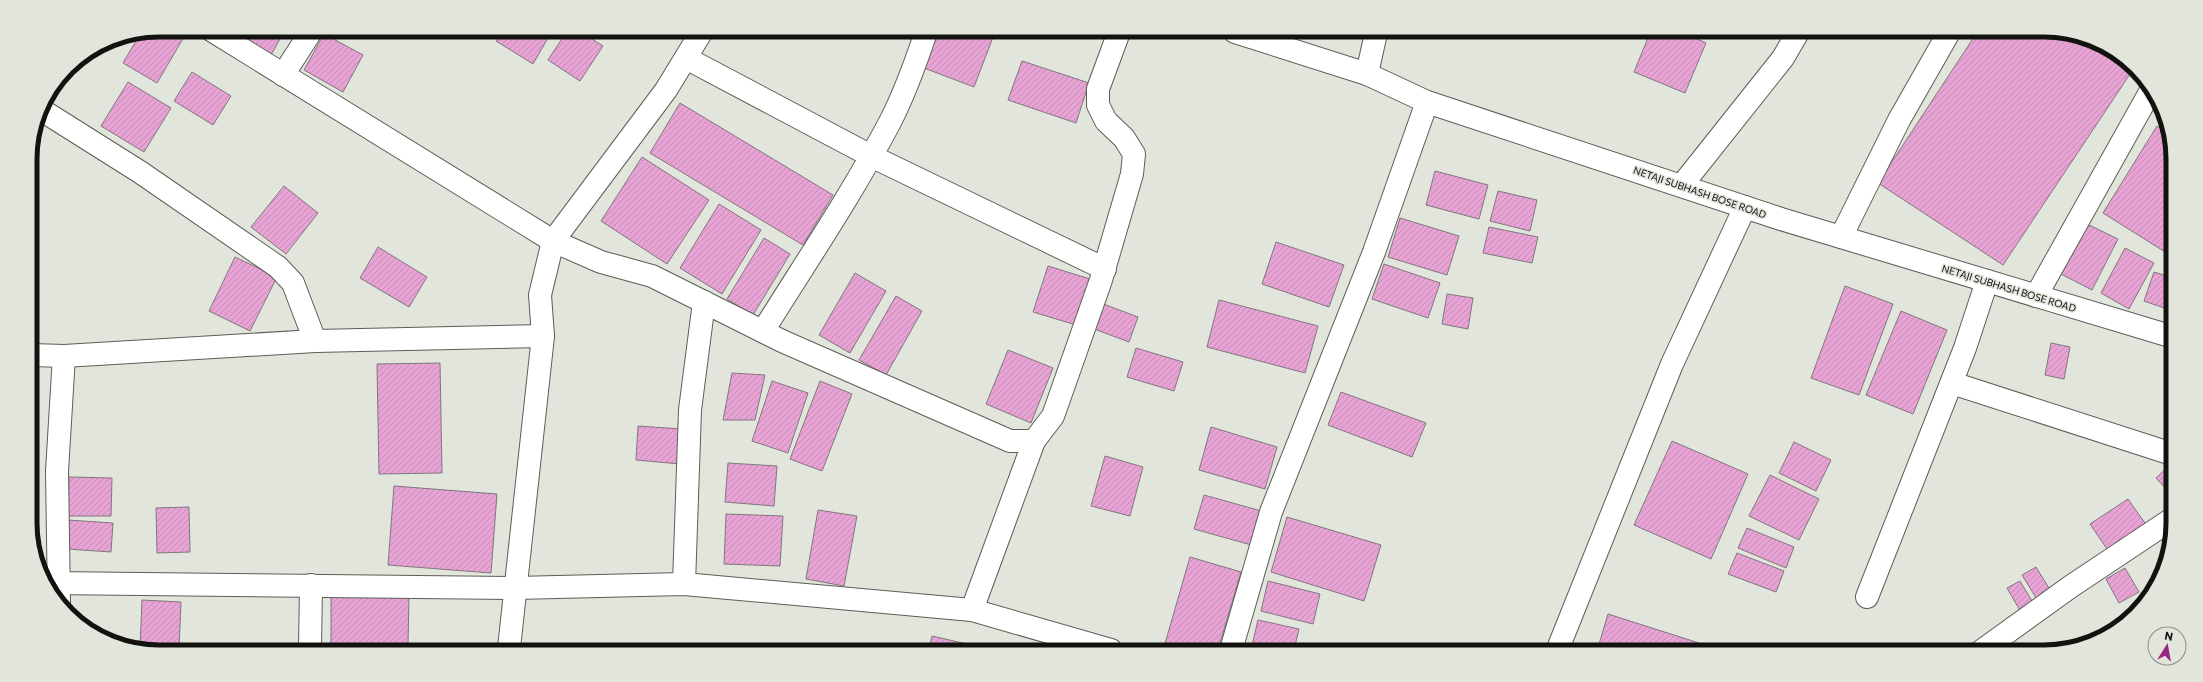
<svg xmlns="http://www.w3.org/2000/svg" width="2203" height="682" viewBox="0 0 2203 682" font-family="Commissioner,sans-serif">
<defs>
<pattern id="building-hatch" width="6" height="6" patternUnits="userSpaceOnUse"><rect width="6" height="6" fill="#e8a3d5"/><path d="M-1 1l2-2M0 6l6-6M5 7l2-2" fill="none" stroke="#c68bb6"/></pattern>
</defs>
<rect width="100%" height="100%" fill="#e1e5db"/>
<!-- building -->
<g fill="url(#building-hatch)" stroke="#80777d">
<polygon points="159,30 188,30 157,83 123,63 140,34"/>
<polygon points="226,30 285,30 271,55"/>
<polygon points="502,31 552,31 533,64 496,41"/>
<polygon points="567,31 579,31 603,46 580,81 548,60"/>
<polygon points="938,32 995,32 974,87 924,68"/>
<polygon points="1650,33 1684,33 1706,43 1685,93 1634,72"/>
<polygon points="324,34 363,55 343,92 304,70"/>
<polygon points="1976,34 2077,34 2109,47 2134,68 2003,265 1878,183"/>
<polygon points="1022,61 1089,83 1076,123 1008,100"/>
<polygon points="192,72 231,96 213,125 174,101"/>
<polygon points="128,82 171,108 144,152 101,126"/>
<polygon points="680,103 833,195 803,245 650,153"/>
<polygon points="2157,126 2171,134 2170,255 2103,213"/>
<polygon points="642,157 709,200 667,264 601,221"/>
<polygon points="1435,171 1488,185 1479,219 1426,205"/>
<polygon points="284,186 318,213 286,254 251,227"/>
<polygon points="1498,191 1537,200 1530,231 1490,221"/>
<polygon points="719,204 761,230 722,294 680,268"/>
<polygon points="1400,218 1459,236 1447,275 1388,257"/>
<polygon points="2087,224 2118,239 2092,290 2061,274"/>
<polygon points="1489,227 1538,237 1532,263 1483,253"/>
<polygon points="764,238 790,254 753,315 727,299"/>
<polygon points="1276,242 1344,265 1329,307 1262,284"/>
<polygon points="378,247 427,277 409,307 360,278"/>
<polygon points="2125,248 2154,263 2129,309 2101,293"/>
<polygon points="235,257 277,277 250,331 209,311"/>
<polygon points="1384,264 1440,283 1428,318 1372,299"/>
<polygon points="1048,266 1090,279 1076,325 1033,312"/>
<polygon points="2154,272 2170,277 2170,310 2144,301"/>
<polygon points="855,273 886,291 850,353 819,335"/>
<polygon points="1845,286 1893,304 1859,395 1811,378"/>
<polygon points="1447,294 1473,298 1468,329 1442,324"/>
<polygon points="896,296 922,311 886,375 859,360"/>
<polygon points="1219,300 1318,326 1305,373 1207,347"/>
<polygon points="1098,302 1138,317 1129,342 1089,327"/>
<polygon points="1901,311 1947,330 1913,414 1866,395"/>
<polygon points="2051,343 2070,347 2064,379 2045,375"/>
<polygon points="1136,348 1183,362 1174,391 1127,377"/>
<polygon points="1008,350 1053,368 1031,423 986,404"/>
<polygon points="440,363 442,473 379,474 377,364"/>
<polygon points="732,373 765,375 755,420 723,420"/>
<polygon points="772,381 808,393 788,453 752,441"/>
<polygon points="820,381 852,394 822,471 790,459"/>
<polygon points="1341,392 1426,423 1412,457 1328,425"/>
<polygon points="638,426 682,429 680,464 636,460"/>
<polygon points="1211,427 1277,447 1265,489 1199,470"/>
<polygon points="1672,441 1748,474 1711,559 1634,525"/>
<polygon points="1794,442 1831,460 1816,491 1779,473"/>
<polygon points="1105,456 1143,467 1130,516 1091,506"/>
<polygon points="728,463 777,466 774,506 725,502"/>
<polygon points="2169,466 2169,492 2156,478"/>
<polygon points="1770,475 1819,499 1799,540 1749,516"/>
<polygon points="69,477 112,478 111,516 68,516"/>
<polygon points="394,486 497,494 491,573 388,565"/>
<polygon points="1204,495 1265,512 1255,546 1194,529"/>
<polygon points="2128,499 2147,526 2109,552 2090,524"/>
<polygon points="189,507 190,552 157,553 156,508"/>
<polygon points="818,510 857,516 844,586 806,579"/>
<polygon points="726,514 783,516 780,566 724,564"/>
<polygon points="1287,517 1381,545 1364,601 1271,572"/>
<polygon points="68,520 113,523 111,552 67,549"/>
<polygon points="1747,528 1794,547 1786,568 1738,548"/>
<polygon points="2169,537 2169,547 2164,540"/>
<polygon points="1737,553 1784,571 1776,592 1728,574"/>
<polygon points="1190,557 1241,572 1218,650 1173,650 1164,647"/>
<polygon points="2036,567 2052,593 2038,601 2022,575"/>
<polygon points="2125,568 2139,592 2119,603 2106,579"/>
<polygon points="1268,581 1320,594 1313,624 1261,611"/>
<polygon points="2020,581 2035,606 2022,614 2007,588"/>
<polygon points="331,597 409,597 408,644 331,644"/>
<polygon points="142,600 181,602 179,648 140,648"/>
<polygon points="1608,614 1699,643 1697,651 1597,651"/>
<polygon points="1258,620 1299,629 1294,650 1251,650"/>
<polygon points="932,636 967,644 965,649 929,649"/>
</g>
<g fill="none" stroke-linecap="round" stroke-linejoin="round">
<!-- minor casing -->
<g stroke="#5c5e56" stroke-width="24">
<g id="minor">
<polyline points="211,30 553,241 601,262 652,276 782,341 1010,441 1034,441 1053,416 1101,280 1132,174 1134,154 1124,138 1106,121 1098,105 1098,89 1119,32"/>
<polyline points="686,58 871,156 1105,269"/>
<polyline points="283,75 312,30"/>
<polyline points="40,109 140,172 278,267 293,283 315,341"/>
<polyline points="1682,185 1783,58 1797,34"/>
<polyline points="1841,237 1899,120 1948,34"/>
<polyline points="2036,296 2150,92"/>
<path d="M763 331C806 262 852 194 890 122 905 93 916 62 926 32"/>
<polyline points="31,355 64,356 315,341 543,336"/>
<polyline points="1952,383 2169,453"/>
<polyline points="50,583 515,588 684,584 972,610 1111,650"/>
<polyline points="684,584 690,410 704,302"/>
<polyline points="1867,597 1965,348 1987,281"/>
<polyline points="59,603 57,471 64,356"/>
<polyline points="972,610 1034,441"/>
<polyline points="310,648 311,585"/>
<polyline points="1231,650 1271,512 1374,252 1427,102"/>
<polyline points="1557,651 1672,364 1745,207"/>
</g>
</g>
<!-- tertiary casing -->
<g stroke="#5c5e56" stroke-width="24">
<g id="tertiary">
<polyline points="1235,32 1367,74 1427,102 1781,219 2170,336"/>
<polyline points="1367,74 1376,33"/>
<polyline points="509,648 543,336 540,295 553,241 666,90 702,31"/>
<polyline points="1980,652 2070,587 2169,521"/>
</g>
</g>
<!-- minor -->
<use href="#minor" stroke="#fff" stroke-width="22"/>
<!-- tertiary -->
<use href="#tertiary" stroke="#fff" stroke-width="22"/>
</g>
<g text-anchor="middle" dominant-baseline="central" stroke-width="3" stroke-linejoin="round" paint-order="stroke">
<!-- street labels -->
<g font-size="10" fill="#12130f" stroke="#e1e5db">
<text transform="translate(1700 192) rotate(19)">NETAJI SUBHASH BOSE ROAD</text>
<text transform="translate(2009 288) rotate(17)">NETAJI SUBHASH BOSE ROAD</text>
</g>
</g>
<!-- crop -->
<path d="M0 0H2203V682H0ZM159 37H2044A122 122 0 0 1 2166 159V523A122 122 0 0 1 2044 645H159A122 122 0 0 1 37 523V159A122 122 0 0 1 159 37Z" fill="#e1e5db" fill-rule="evenodd"/>
<path fill="none" stroke="#12130f" stroke-width="5" d="M159 37H2044A122 122 0 0 1 2166 159V523A122 122 0 0 1 2044 645H159A122 122 0 0 1 37 523V159A122 122 0 0 1 159 37Z"/>
<!-- north arrow -->
<g transform="translate(2167 646) rotate(11)"><circle r="19" fill="#e1e5db" stroke="#8e9189"/>
<path d="M0-3L7 15L0 10L-7 15Z" fill="#992582"/>
<text y="-6" font-size="11" font-weight="bold" text-anchor="middle" fill="#12130f">N</text>
</g>
</svg>
